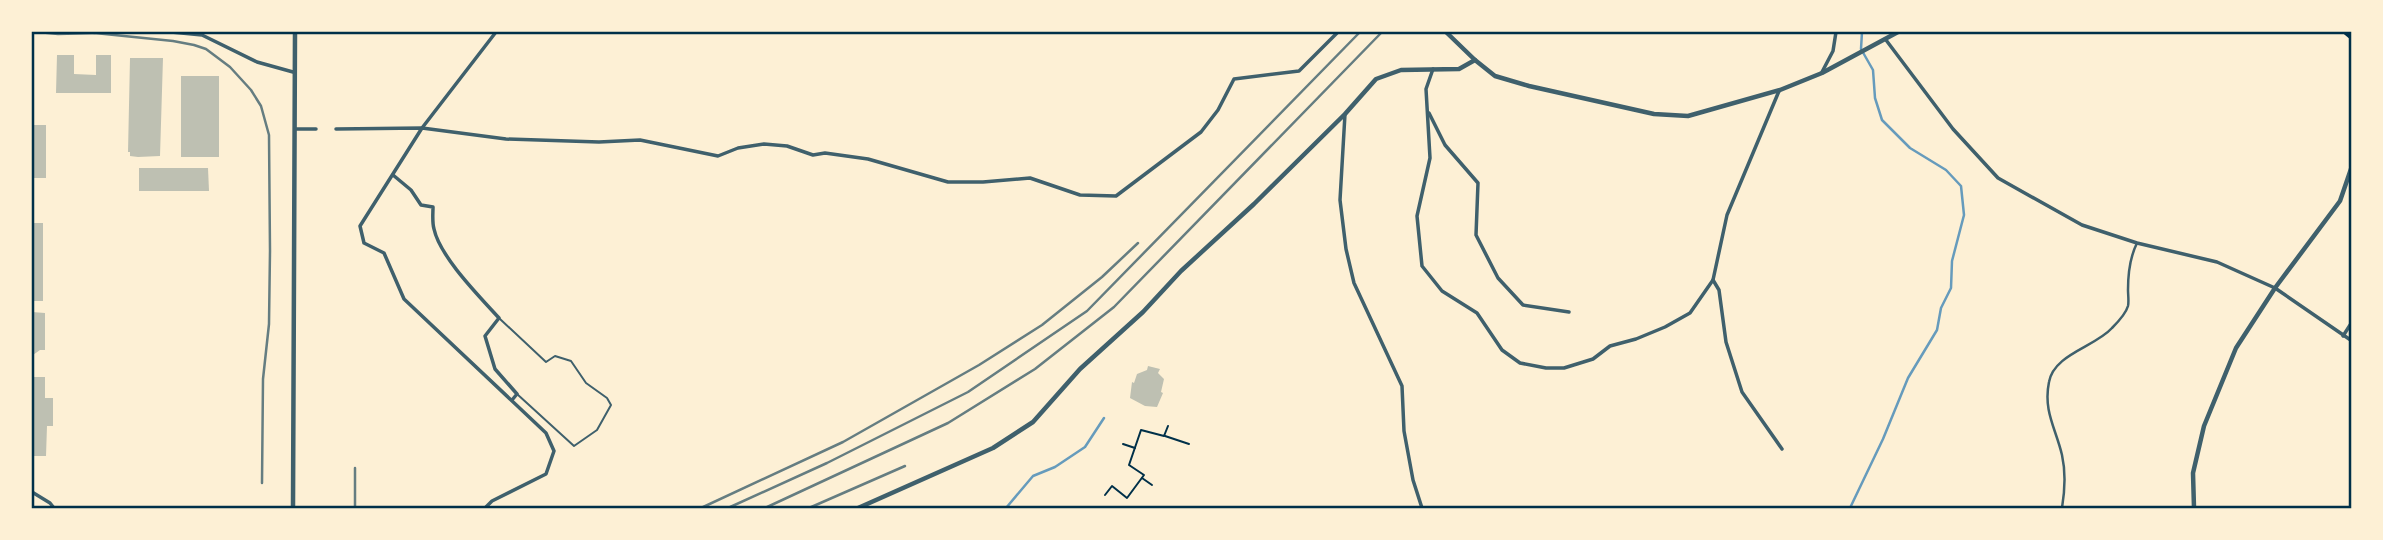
<svg xmlns="http://www.w3.org/2000/svg" width="2383" height="540" viewBox="0 0 2383 540" font-family="'Source Serif 4',serif">
<rect width="100%" height="100%" fill="#fdf0d5"/>
<g fill="none" stroke-linecap="round" stroke-linejoin="round">
<!-- stream -->
<g stroke="#669bbc" stroke-width="2.5">
<polyline points="1006,508 1033,476 1055,467 1085,447 1104,418"/>
<polyline points="1850,508 1883,439 1908,378 1937,330 1941,308 1951,288 1952,261 1964,215 1961,186 1946,170 1910,148 1882,120 1875,98 1873,70 1861,49 1862,32"/>
</g>
</g>
<!-- building -->
<g fill="#bec0b2">
<polygon points="57,55 74,55 74,74 96,75 96,55 111,55 111,93 56,93"/>
<polygon points="130,58 163,58 160,156 138,157 130,156 130,152 128,152"/>
<rect x="181" y="76" width="38" height="81"/>
<rect x="32" y="125" width="14" height="53"/>
<polygon points="139,168 208,168 209,191 139,191"/>
<rect x="32" y="223" width="11" height="78"/>
<polygon points="32,312 45,313 45,350 40,350 33,355 32,354"/>
<polygon points="1148,366 1160,369 1158,373 1164,379 1161,392 1163,393 1157,407 1145,406 1130,398 1132,382 1134,383 1137,374 1147,370"/>
<polygon points="32,377 45,377 45,398 53,398 53,426 47,426 46,456 32,456"/>
</g>
<g fill="none" stroke-linecap="round" stroke-linejoin="round">
<!-- path -->
<g stroke="#003049" stroke-width="2">
<polyline points="1165,436 1189,444"/>
<polyline points="1123,444 1135,448"/>
<polyline points="1142,478 1152,485"/>
<polyline points="1105,495 1112,486 1127,498 1144,475 1129,465 1141,430 1164,436 1168,426"/>
</g>
<!-- service -->
<polyline stroke="#3f606c" stroke-width="2" points="500,319 546,362 555,356 571,361 586,383 607,398 611,405 597,430 574,446 517,394"/>
<!-- pedestrian -->
<path stroke="#3f606c" stroke-width="2.5" d="M2062 508C2065 490 2066 473 2062 455 2056 429 2043 411 2049 382 2054 354 2095 347 2112 328 2117 323 2126 313 2128 306 2129 302 2128 294 2128 290 2128 274 2130 257 2137 243"/>
<!-- minor -->
<g stroke="#3f606c" stroke-width="3.5">
<polyline points="171,32 202,35 257,62 293,72"/>
<polyline points="1886,40 1953,129 1998,178 2082,225 2137,243 2217,262 2275,288 2352,341"/>
<polyline points="1433,69 1426,89 1430,158 1417,216 1422,266 1442,291 1477,313 1502,350 1520,363 1546,368 1564,368 1593,359 1610,346 1636,339 1665,327 1690,313 1713,280 1727,215 1779,91"/>
<polyline points="1822,72 1833,51 1836,32"/>
<polyline points="1429,113 1445,145 1478,183 1476,235 1498,278 1523,305 1569,312"/>
<polyline points="1345,114 1340,200 1346,249 1354,283 1402,386 1404,431 1413,480 1422,508"/>
<polyline points="295,129 316,129"/>
<polyline points="336,129 422,128 506,139 599,142 640,140 718,156 738,148 764,144 787,146 813,155 825,153 868,159 948,182 983,182 1030,178 1080,195 1116,196 1201,132 1218,110 1234,79 1299,71 1338,32"/>
<path d="M393 175 411 190 421 205 433 207C433 214 432 222 434 229 440 257 480 297 499 318L485 336 495 369 517 394 512 400"/>
<polyline points="1713,280 1719,290 1726,342 1742,392 1782,449"/>
<polyline points="2343,336 2352,322"/>
<polyline points="32,492 50,503 54,508"/>
<polyline points="485,508 492,501 546,474 554,451 546,433 404,299 384,253 364,243 360,226 422,128 496,32"/>
</g>
<!-- tertiary -->
<g stroke="#3f606c" stroke-width="4.5">
<polyline points="1446,32 1475,60 1495,76 1529,86 1654,114 1688,116 1780,90 1822,73 1898,32"/>
<polyline points="293,508 295,32"/>
<polyline points="858,508 993,448 1033,422 1080,369 1143,312 1181,271 1254,204 1345,114 1376,79 1401,70 1459,69 1475,60"/>
<polyline points="2194,508 2193,473 2204,426 2236,348 2275,288 2340,201 2352,166"/>
</g>
<!-- trunk -->
<polyline stroke="#003049" stroke-width="6" points="2346,32 2352,37"/>
<!-- rail -->
<g stroke="#657d81" stroke-width="2.5">
<polyline points="38,32 58,34 95,33"/>
<polyline points="85,32 173,41 194,45 206,49 230,67 251,90 261,106 269,135 270,251 269,324 263,379 262,483"/>
<polyline points="355,508 355,468"/>
<polyline points="701,508 843,442 979,365 1042,325 1102,277 1138,243"/>
<polyline points="728,508 827,463 968,392 1087,311 1360,32"/>
<polyline points="765,508 948,423 1035,369 1114,307 1382,32"/>
<polyline points="809,508 905,466"/>
</g>
</g>
<!-- border -->
<rect width="2383" height="540" fill="none" stroke="#fdf0d5" stroke-width="66"/>
<rect x="33" y="33" width="2317" height="474" fill="none" stroke="#003049" stroke-width="2.5"/>
</svg>
